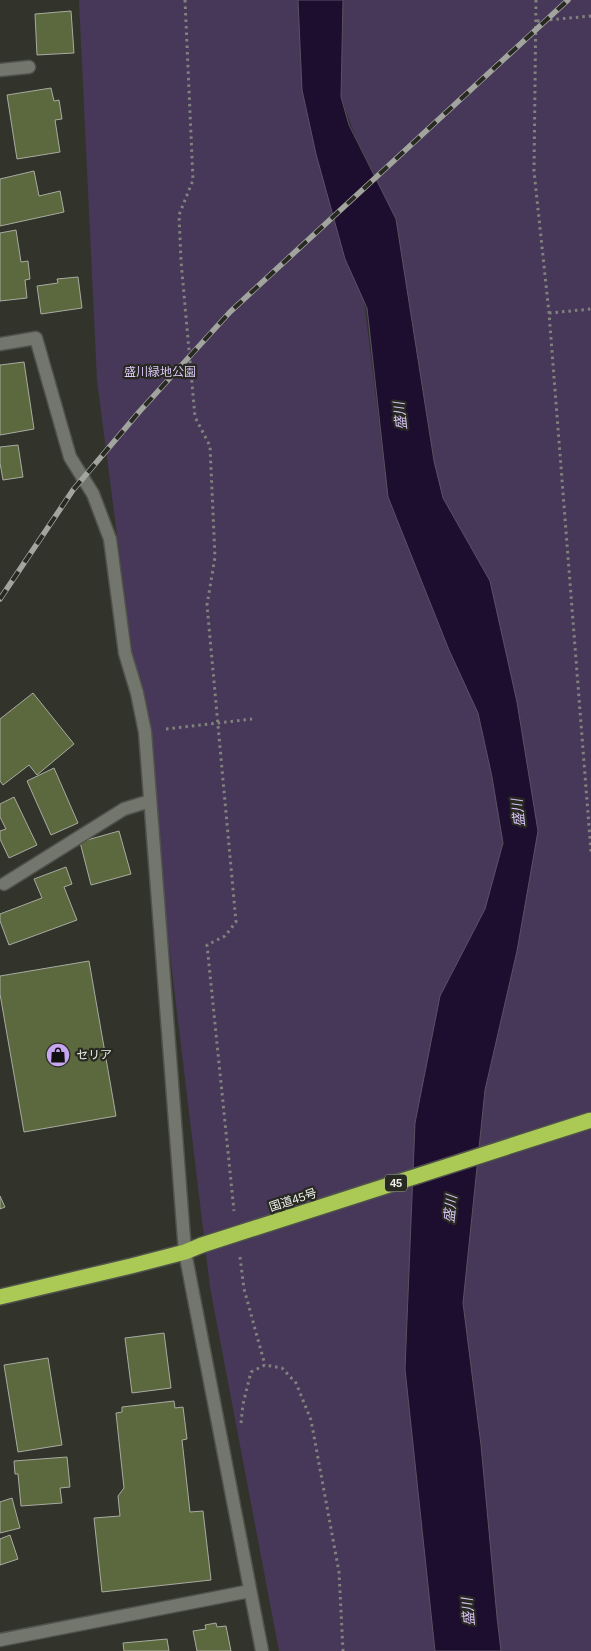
<svg xmlns="http://www.w3.org/2000/svg" width="591" height="1651" viewBox="0 0 591 1651" font-family="Arial,'Noto Sans JP',sans-serif">
<rect width="100%" height="100%" fill="#32342c"/>
<!-- green -->
<g fill="#47385a">
<polygon points="79,0 298,0 302,90 316,154 345,259 364,301 388,497 449,650 478,713 492,777 503,843 485,909 440,996 415,1123 405,1369 436,1651 279,1651 210,1287 156,837 97,380"/>
<polygon points="343,0 591,0 591,1651 501,1651 497,1617 481,1445 463,1303 485,1090 517,951 490,581 443,498 434,461 396,219 354,133 341,97"/>
</g>
<!-- water -->
<polygon fill="#1d0d2e" stroke="#5b5166" points="298,0 343,0 341,97 349,125 396,219 434,461 443,498 490,581 517,702 538,831 517,951 485,1090 463,1303 481,1445 497,1617 501,1651 435,1651 405,1369 415,1123 440,996 485,909 503,843 492,777 478,713 449,650 388,497 367,308 345,259 316,154 302,90"/>
<!-- building -->
<g fill="#5c693f" stroke="#a8aba1">
<polygon points="71,11 74,53 37,55 35,14"/>
<polygon points="51,88 54,101 59,100 62,119 55,120 60,152 17,159 7,95"/>
<polygon points="34,171 39,196 60,191 64,212 0,226 0,179"/>
<polygon points="16,230 21,262 28,261 30,279 25,280 27,298 0,301 0,233"/>
<polygon points="78,277 82,308 41,314 37,286 58,283 57,279"/>
<polygon points="24,362 34,429 0,435 0,365"/>
<polygon points="18,445 23,477 3,480 0,463 0,447"/>
<polygon points="33,693 74,744 37,775 29,765 3,785 0,781 0,719"/>
<polygon points="54,768 78,823 51,835 27,781"/>
<polygon points="14,797 37,845 9,858 0,839 0,831 6,829 0,817 0,804"/>
<polygon points="119,831 131,874 91,885 80,842"/>
<polygon points="66,867 72,884 64,887 77,920 9,945 0,921 0,914 42,898 34,879"/>
<polygon points="89,961 116,1116 24,1132 0,994 0,976"/>
<polygon points="0,1196 5,1207 0,1209"/>
<polygon points="164,1333 171,1388 132,1393 125,1338"/>
<polygon points="48,1358 62,1445 18,1452 4,1365"/>
<polygon points="174,1401 175,1408 183,1407 187,1439 182,1440 190,1512 203,1511 211,1580 102,1592 94,1518 120,1516 118,1496 124,1488 116,1413 122,1412 122,1407"/>
<polygon points="67,1457 70,1487 60,1488 62,1503 21,1506 18,1474 15,1474 14,1461"/>
<polygon points="12,1498 20,1528 0,1533 0,1502"/>
<polygon points="10,1535 18,1559 0,1565 0,1539"/>
<polygon points="216,1623 217,1627 226,1626 231,1651 197,1651 193,1631 206,1629 205,1625"/>
<polygon points="167,1639 169,1651 124,1651 123,1643"/>
</g>
<g fill="none" stroke-linecap="round" stroke-linejoin="round">
<!-- minor casing -->
<g stroke="#50534c" stroke-width="15">
<g id="minor">
<polyline points="0,70 29,67"/>
<polyline points="0,344 36,338 70,457 93,494 110,539 125,653 137,693 145,732 185,1252 262,1651"/>
<polyline points="4,884 124,809 150,801"/>
<polyline points="0,1640 250,1591"/>
</g>
</g>
<!-- highway casing -->
<g stroke="#50534c" stroke-width="18">
<polyline id="highway" points="0,1297 131,1266 185,1252 202,1245"/>
</g>
<!-- path -->
<g stroke="#80827c" stroke-width="3" stroke-dasharray="2.5 4" stroke-linecap="butt">
<polyline points="185,0 193,180 179,215 181,261 195,417 210,446 215,557 207,605 236,922 225,936 207,945 234,1211"/>
<polyline points="536,0 534,171 549,313 591,852"/>
<polyline points="537,21 591,16"/>
<polyline points="549,313 591,309"/>
<polyline points="166,729 252,719"/>
<polyline points="240,1257 244,1289 265,1365"/>
<polyline points="241,1423 243,1404 251,1372 265,1365 282,1368 296,1383 311,1420 339,1572 343,1651"/>
</g>
<!-- minor -->
<use href="#minor" stroke="#73766d" stroke-width="12"/>
<!-- highway -->
<use href="#highway" stroke="#abca55" stroke-width="15"/>
<!-- rail casing -->
<g stroke="#a2a49e" stroke-width="5.5">
<polyline id="rail" points="0,599 73,490 139,412 230,312 568,0"/>
</g>
<!-- rail -->
<use href="#rail" stroke="#282a22" stroke-width="4" stroke-dasharray="11" stroke-linecap="butt"/>
<!-- highway-bridge casing -->
<g stroke="#50534c" stroke-width="18" stroke-linecap="butt">
<polyline id="highway-bridge" points="202,1245 591,1120"/>
</g>
<!-- highway-bridge -->
<use href="#highway-bridge" stroke="#abca55" stroke-width="15"/>
</g>
<!-- icons -->
<defs>
<g id="shop-disc" transform="scale(1.25)"><circle r="9.5" fill="#c7a6f0" stroke="#282a22"/><path d="M-5-2.5h2.3a2.7 3.5 0 0 1 5.4 0H5L5.5 6h-11ZM-1.5-2.5h3a1.5 2.3 0 0 0-3 0Z" fill="#111"/></g>
</defs>
<g fill-rule="evenodd">
<use href="#shop-disc" x="58" y="1055"/>
</g>
<g text-anchor="middle" dominant-baseline="central" stroke-width="4.5" stroke-linejoin="round" paint-order="stroke">
<!-- shield labels -->
<rect fill="#282a22" stroke="#b2b4ae" stroke-width="1" x="385" y="1174.5" width="22" height="17" rx="4"/>
<g font-size="11" font-weight="bold" fill="#edefea">
<text x="396" y="1183">45</text>
</g>
<!-- park labels -->
<g font-size="12" fill="#dbc5f9" stroke="#282a22">
<text x="160" y="372">盛川緑地公園</text>
</g>
<!-- poi labels -->
<g font-size="12" fill="#edefea" stroke="#282a22" text-anchor="start">
<text x="76" y="1055">セリア</text>
</g>
<!-- street labels -->
<g font-size="12" fill="#edefea" stroke="#282a22">
<text transform="translate(293 1200) rotate(-18)">国道45号</text>
</g>
<!-- water labels -->
<g font-size="14" font-style="italic" fill="#d7c1f5" stroke="#282a22">
<text transform="translate(400 416) rotate(-96)">盛川</text>
<text transform="translate(518 813) rotate(-96)">盛川</text>
<text transform="translate(450 1209) rotate(-84)">盛川</text>
<text transform="translate(468 1612) rotate(-95)">盛川</text>
</g>
</g>
</svg>
